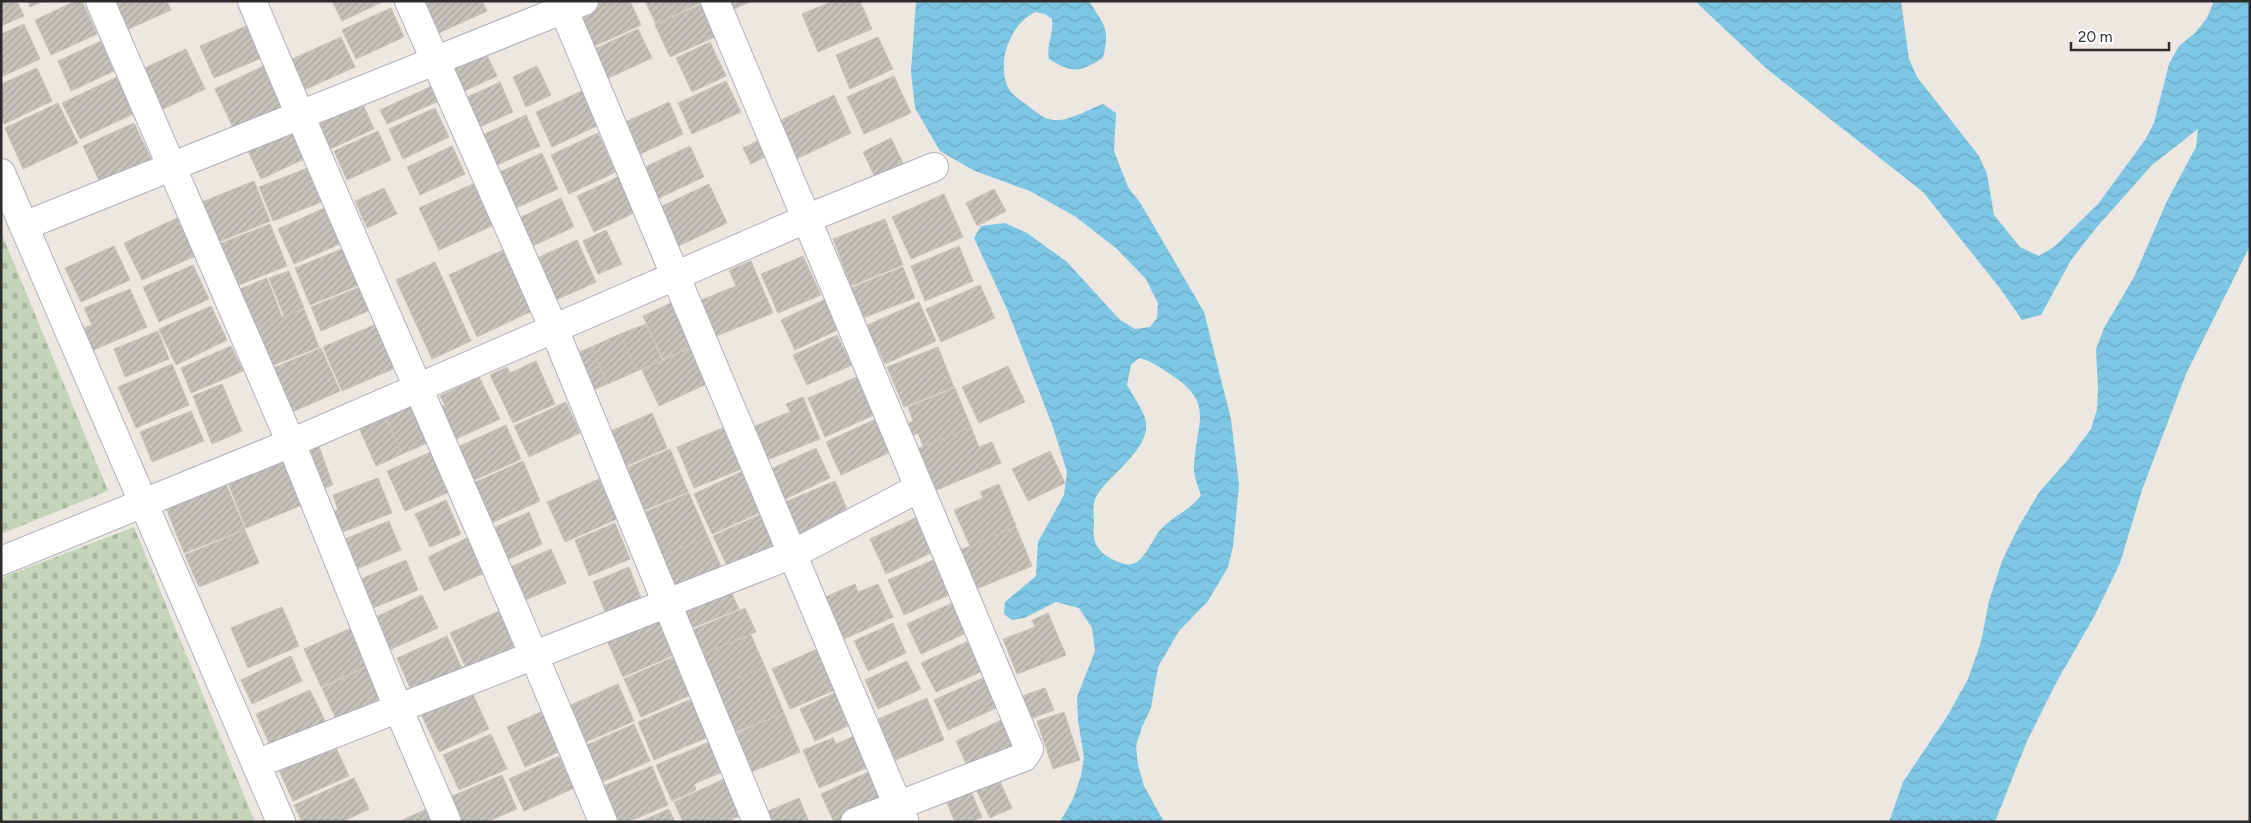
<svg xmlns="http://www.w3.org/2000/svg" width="2251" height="823" viewBox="0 0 2251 823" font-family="Figtree,sans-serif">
<defs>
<pattern id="cemetery-stones" width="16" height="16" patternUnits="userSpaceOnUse" patternTransform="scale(1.25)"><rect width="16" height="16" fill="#c5d5b9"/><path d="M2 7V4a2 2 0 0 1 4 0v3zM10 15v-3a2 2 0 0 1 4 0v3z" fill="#a9b79f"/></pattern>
<pattern id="water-waves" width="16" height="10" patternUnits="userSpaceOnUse" patternTransform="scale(1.25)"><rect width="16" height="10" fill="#7dc6e4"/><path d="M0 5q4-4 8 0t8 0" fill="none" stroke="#6caac4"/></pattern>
<pattern id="building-hatch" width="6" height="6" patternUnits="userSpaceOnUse" patternTransform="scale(1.25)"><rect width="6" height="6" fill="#c5c1bb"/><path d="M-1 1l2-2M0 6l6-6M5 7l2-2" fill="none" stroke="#a9a6a1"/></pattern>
</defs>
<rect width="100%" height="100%" fill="#ece7e0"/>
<!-- cemetery -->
<g fill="url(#cemetery-stones)">
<polygon points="1,232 108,491 1,534"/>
<polygon points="134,527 255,822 1,822 1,578"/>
</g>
<!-- water -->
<g fill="url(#water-waves)" fill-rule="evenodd">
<path d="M916 1H1089C1105 27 1110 27 1103 58 1080 72 1073 74 1049 59 1046 45 1054 34 1052 19L1045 14 1035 12C1011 24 997 59 1007 85 1011 96 1024 102 1032 109 1040 115 1049 122 1060 120 1074 118 1090 109 1103 104L1116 113 1114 151 1128 187 1141 204 1204 312 1231 419 1239 485 1233 547 1228 567 1208 601 1179 631 1158 667 1151 708 1142 727 1136 746 1138 765 1144 786 1164 822H1060L1073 799 1081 776 1084 758 1078 720 1077 697 1095 651 1092 628 1079 608 1056 602 1024 618 1012 620 1004 614 1005 602 1036 576 1038 542 1064 495 1067 472 1053 427 1007 309 974 238 981 226 1005 223 1027 233 1067 262 1120 320 1135 329 1150 327 1157 318 1158 303 1146 279 1116 248 1076 217 1030 191 975 171 940 151 915 108 911 71ZM1139 358C1152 361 1162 369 1173 376 1215 404 1196 424 1194 465 1193 475 1198 486 1201 495 1191 510 1175 515 1163 527 1153 536 1145 562 1132 564 1123 566 1111 559 1104 554 1093 545 1093 536 1094 523 1094 514 1092 506 1096 497 1108 475 1150 450 1146 422 1145 413 1132 394 1127 385L1131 365Z"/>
<polygon points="1695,1 1901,1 1909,59 1917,77 1979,156 1987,174 1994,215 2020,247 2039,256 2055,246 2098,204 2145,140 2154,123 2169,64 2179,46 2195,33 2207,18 2214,1 2250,1 2250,246 2186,374 2142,490 2120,563 2095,615 2056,683 2027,741 1995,822 1889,822 1903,782 1948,715 1968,679 1981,642 1989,601 2002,561 2019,526 2040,491 2067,461 2091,429 2097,409 2098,389 2096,349 2104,328 2134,277 2167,201 2196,147 2198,129 2152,165 2096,228 2071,260 2041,315 2022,320 1999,287 1923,192 1767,69"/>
</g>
<!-- building -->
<g fill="url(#building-hatch)" stroke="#c8c3ba">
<polygon points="1,1 17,1 24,16 1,26"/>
<polygon points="28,1 44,1 30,7"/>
<polygon points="76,1 82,1 97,34 51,55 35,20"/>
<polygon points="108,1 167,1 171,10 122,32"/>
<polygon points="332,1 384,1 342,21"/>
<polygon points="414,1 482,1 487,11 430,37"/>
<polygon points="595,1 630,1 641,25 588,49 571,12"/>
<polygon points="645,1 704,1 656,24"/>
<polygon points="720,1 752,1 725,13"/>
<polygon points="833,1 860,1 872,29 818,52 802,14"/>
<polygon points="702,4 717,36 670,57 655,25"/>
<polygon points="391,8 404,37 356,59 342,30"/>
<polygon points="24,24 40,59 1,77 1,34"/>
<polygon points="251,24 266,56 214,78 200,46"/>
<polygon points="638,29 652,58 604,80 590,51"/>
<polygon points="341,37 355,67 304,90 290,60"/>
<polygon points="878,37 893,69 850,89 836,55"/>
<polygon points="101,41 114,71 71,91 58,61"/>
<polygon points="710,42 726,76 692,92 676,58"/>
<polygon points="481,43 497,76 458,94 442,61"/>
<polygon points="186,49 205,89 159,111 140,70"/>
<polygon points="268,64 287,106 234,130 215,89"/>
<polygon points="537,66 551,95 526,107 513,77"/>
<polygon points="37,68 52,101 4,124 1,117 1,84"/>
<polygon points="894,76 911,113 864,134 847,97"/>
<polygon points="117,77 135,113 80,139 62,103"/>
<polygon points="726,81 741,112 692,134 678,103"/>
<polygon points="500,82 513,112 475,129 461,100"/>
<polygon points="432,86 439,101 387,124 380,110"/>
<polygon points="584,90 601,124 552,147 536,112"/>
<polygon points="358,93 374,129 326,151 309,115"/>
<polygon points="834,95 851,133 792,161 775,123"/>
<polygon points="669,102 683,134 636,156 621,124"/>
<polygon points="58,103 78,143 23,169 5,128"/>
<polygon points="435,108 449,137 403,159 389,129"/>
<polygon points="526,115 540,146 495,166 480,136"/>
<polygon points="134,123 153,163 102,187 83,146"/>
<polygon points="295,130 308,157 261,179 248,151"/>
<polygon points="378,131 391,160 347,180 334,151"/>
<polygon points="598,133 616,172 569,194 551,155"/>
<polygon points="891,138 903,163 875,177 863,152"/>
<polygon points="760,140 767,156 751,164 743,148"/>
<polygon points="452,146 465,174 420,195 407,167"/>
<polygon points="690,146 704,177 657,199 643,168"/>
<polygon points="542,153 558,189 507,212 491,176"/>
<polygon points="315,165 329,199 273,221 259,187"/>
<polygon points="620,176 636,212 594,232 577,196"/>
<polygon points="254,181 270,221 214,244 197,204"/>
<polygon points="475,183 494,225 439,250 419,208"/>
<polygon points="709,184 727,223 672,249 654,210"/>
<polygon points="384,188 397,214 367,228 355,201"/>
<polygon points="994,189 1006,211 977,226 966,203"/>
<polygon points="944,194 963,237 911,259 892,217"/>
<polygon points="561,198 574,227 528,248 515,220"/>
<polygon points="333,204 349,240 294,264 278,229"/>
<polygon points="177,218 195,256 142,280 124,243"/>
<polygon points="885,219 903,265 851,286 833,239"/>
<polygon points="270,224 287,266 231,288 214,246"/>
<polygon points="606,230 622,264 598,274 583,241"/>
<polygon points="577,240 596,282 547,304 528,262"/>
<polygon points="114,246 130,280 81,302 65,268"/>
<polygon points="349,246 364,283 310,305 295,268"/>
<polygon points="959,246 973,281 925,301 911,266"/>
<polygon points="503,250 532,311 477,337 449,275"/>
<polygon points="803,256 821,295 778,313 761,274"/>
<polygon points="751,261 773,313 714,337 699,301 736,286 729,270"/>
<polygon points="435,262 471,341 432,359 396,280"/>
<polygon points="193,265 209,299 159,322 143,287"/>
<polygon points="903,267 915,298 860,319 848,289"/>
<polygon points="289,271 304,308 284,316 269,278"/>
<polygon points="267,278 282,317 255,327 240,289"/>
<polygon points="365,285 375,308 321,331 311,307"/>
<polygon points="980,285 995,318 941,342 926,309"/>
<polygon points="130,289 147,327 91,351 82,329 92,325 84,308"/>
<polygon points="828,298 842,328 795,350 781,320"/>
<polygon points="677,300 697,344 663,359 643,316"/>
<polygon points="919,302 936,341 885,364 877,346 873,348 863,327"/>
<polygon points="211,306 227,340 176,365 159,329"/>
<polygon points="304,309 319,347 271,366 255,327"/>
<polygon points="381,322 400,366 342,391 323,347"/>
<polygon points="646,324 662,360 637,371 620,334"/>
<polygon points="158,331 169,359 125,377 114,349"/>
<polygon points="620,334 637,371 608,384 591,347"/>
<polygon points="837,335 852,365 807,385 793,355"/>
<polygon points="697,345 713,381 659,406 642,370"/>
<polygon points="231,346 243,371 191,393 181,368"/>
<polygon points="591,347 607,384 584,394 568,357"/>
<polygon points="938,347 954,387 904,407 887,367"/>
<polygon points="321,348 340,391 283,416 264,372"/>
<polygon points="536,361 555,404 513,423 490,375 507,367 510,373"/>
<polygon points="172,364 189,405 136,428 118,387"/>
<polygon points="1008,366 1025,402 979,423 962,387"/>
<polygon points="866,373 883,411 825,437 808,398"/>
<polygon points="479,377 500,419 456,439 440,407 445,405 440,396"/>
<polygon points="222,384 242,431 212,444 193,396"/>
<polygon points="955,388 971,427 923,446 918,433 909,437 904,425 913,421 908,407"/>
<polygon points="413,397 432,441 402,454 383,411"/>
<polygon points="803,397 820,439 767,460 753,427 790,412 786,404"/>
<polygon points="566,402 580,433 529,457 514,426"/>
<polygon points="191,411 204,441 152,462 140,432"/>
<polygon points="652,413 667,448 619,469 604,434"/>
<polygon points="385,417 402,454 376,466 359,428"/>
<polygon points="880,417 895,450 841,475 826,442"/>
<polygon points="732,424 749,466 694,488 677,447"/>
<polygon points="506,425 521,459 466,484 451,450"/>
<polygon points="971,427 979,447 992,442 1001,463 932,492 915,450"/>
<polygon points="316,438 333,485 313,492 295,446"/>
<polygon points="816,448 830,478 785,499 771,469"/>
<polygon points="438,449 456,489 405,511 387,471"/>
<polygon points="670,449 688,492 635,514 617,472"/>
<polygon points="1050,451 1065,483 1028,501 1012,469"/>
<polygon points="284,460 302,505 246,528 228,483"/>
<polygon points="523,461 540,501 487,525 469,485"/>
<polygon points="745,470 763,511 712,534 694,494"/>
<polygon points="378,478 392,513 335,535 327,514 338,510 333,495"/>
<polygon points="599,479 617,519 565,542 547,502"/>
<polygon points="835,481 849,514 797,536 783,503"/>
<polygon points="226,484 245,529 184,553 166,508"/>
<polygon points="999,484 1016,526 970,546 954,510 983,498 980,492"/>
<polygon points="689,493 708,537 654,559 636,516"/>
<polygon points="446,500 461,534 430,547 415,514"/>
<polygon points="529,512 542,544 498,564 489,530"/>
<polygon points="764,513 780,549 730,572 713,536"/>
<polygon points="917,517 933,552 886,574 870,539"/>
<polygon points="389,521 401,550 352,571 340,541"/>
<polygon points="615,523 630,559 589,576 575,540"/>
<polygon points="1016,527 1032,566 974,590 958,551"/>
<polygon points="245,530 259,563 199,587 185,555"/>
<polygon points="708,537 724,573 670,596 655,559"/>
<polygon points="467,538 484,573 444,591 428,557"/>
<polygon points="551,549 566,583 520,602 506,569"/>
<polygon points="406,560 418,590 368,610 356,581"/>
<polygon points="933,560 949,595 904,615 888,580"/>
<polygon points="629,567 642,600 606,614 593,582"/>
<polygon points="855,584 858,592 878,584 893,617 842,640 823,598"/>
<polygon points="728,585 739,609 684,631 674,607"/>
<polygon points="422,595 438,628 387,651 372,619"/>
<polygon points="952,603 966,633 921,654 907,624"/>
<polygon points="282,607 299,646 248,668 231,628"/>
<polygon points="506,608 526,652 470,677 450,633"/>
<polygon points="745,608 756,632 695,657 685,633"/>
<polygon points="659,610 678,653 623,677 604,634"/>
<polygon points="1048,613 1066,655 1017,674 1003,639 1035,627 1032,620"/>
<polygon points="893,623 906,653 868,671 854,641"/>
<polygon points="351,628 369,665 321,687 304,649"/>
<polygon points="751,635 765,667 714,688 701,655"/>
<polygon points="447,636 465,675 414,697 397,658"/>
<polygon points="971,640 985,670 936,692 921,663"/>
<polygon points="824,646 842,687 790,709 772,669"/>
<polygon points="678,655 695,693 641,717 624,679"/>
<polygon points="291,656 302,681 252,704 241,680"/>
<polygon points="907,661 921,689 878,709 865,680"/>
<polygon points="369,666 384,697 336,719 322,688"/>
<polygon points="765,667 784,713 733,733 714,688"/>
<polygon points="985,677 998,707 948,730 934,700"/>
<polygon points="618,684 634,721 579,745 564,708"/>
<polygon points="1045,688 1054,710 1028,720 1019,697"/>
<polygon points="310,690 328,727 273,752 256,714"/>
<polygon points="471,690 489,729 439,752 421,714"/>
<polygon points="839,691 854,723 815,741 800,709"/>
<polygon points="696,697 713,735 654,760 638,722"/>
<polygon points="927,698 944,740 888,763 871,722"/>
<polygon points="550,708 568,748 525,767 507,727"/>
<polygon points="1064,712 1080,760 1053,769 1037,721"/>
<polygon points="784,713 800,752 744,775 728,737"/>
<polygon points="1008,717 1024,750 971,775 956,741"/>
<polygon points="634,724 650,761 600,783 580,748"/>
<polygon points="863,732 876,764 819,788 803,750 833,738 836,744"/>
<polygon points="491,734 507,769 459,790 443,755"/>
<polygon points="332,739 349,776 293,801 276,764"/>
<polygon points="716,739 729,769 694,784 696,790 672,801 656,765"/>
<polygon points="559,756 574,788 524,811 509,779"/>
<polygon points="652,766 668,805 628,822 616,822 601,787"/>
<polygon points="877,768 893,802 849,822 834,822 821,794"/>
<polygon points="995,771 1012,808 990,818 972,781"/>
<polygon points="502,775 517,809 486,822 455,822 445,799"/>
<polygon points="354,778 369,809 342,822 302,822 294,805"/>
<polygon points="724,779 741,815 727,822 683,822 674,802"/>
<polygon points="968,785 982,817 972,822 955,822 944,796"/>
<polygon points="799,798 809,822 764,822 761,814"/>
<polygon points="431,807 438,822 398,822"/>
<polygon points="669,809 675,822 639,822"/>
</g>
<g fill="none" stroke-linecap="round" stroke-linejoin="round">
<!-- minor casing -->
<g stroke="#b0b1bb" stroke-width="30">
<g id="minor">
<polyline points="100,1 291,443 398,708 447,822"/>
<path d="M252 1C366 276 491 546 603 822"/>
<polyline points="409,1 554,329 757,822"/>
<polyline points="560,1 904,820"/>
<polyline points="715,1 1029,749 1024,757 855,822"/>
<polyline points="1,173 281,822"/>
<polyline points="24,226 584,1"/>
<polyline points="1,561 291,443 806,219 934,167"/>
<polyline points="256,764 793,554 919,488"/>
</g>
</g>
<!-- minor -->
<use href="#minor" stroke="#fff" stroke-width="28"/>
</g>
<!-- border -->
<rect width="2251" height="823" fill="none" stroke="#2c2c2c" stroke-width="5"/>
<!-- scale -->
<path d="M2071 42v8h98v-8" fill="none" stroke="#2c2c2c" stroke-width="2.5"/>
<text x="2078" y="42" font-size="15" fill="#2c2c2c" stroke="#ffffff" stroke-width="4" paint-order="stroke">20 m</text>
</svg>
